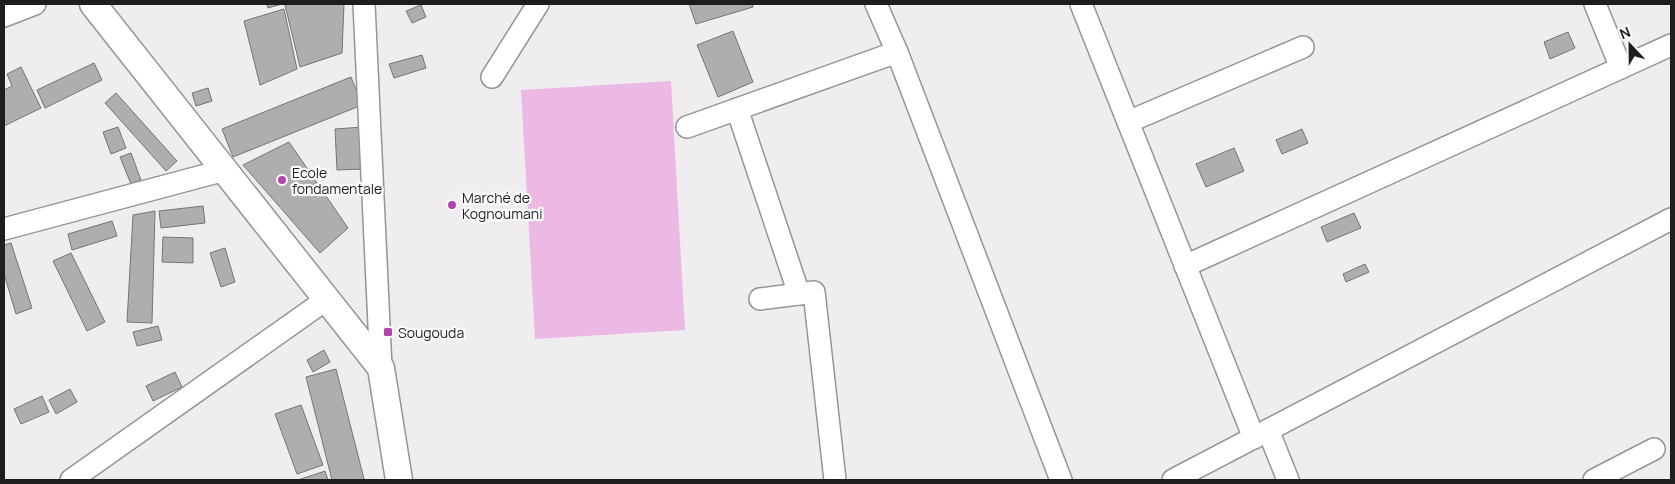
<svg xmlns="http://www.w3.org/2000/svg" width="1675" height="484" viewBox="0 0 1675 484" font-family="Manrope,sans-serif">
<rect width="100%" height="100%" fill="#efedef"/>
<!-- green -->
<polygon fill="#ecb8e4" points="671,81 685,330 535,339 521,90"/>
<!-- building -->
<g fill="#b0adaf" stroke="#767476">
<polygon points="267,4 282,4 268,8"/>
<polygon points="290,4 344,4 342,53 300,67 285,5"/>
<polygon points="689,4 752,4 753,7 696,24"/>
<polygon points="421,5 426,17 412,23 406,11"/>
<polygon points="284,9 297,69 260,85 244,21"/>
<polygon points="733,31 753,82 718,97 697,45"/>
<polygon points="1568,32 1575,48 1550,59 1544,42"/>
<polygon points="422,55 426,68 394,78 389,64"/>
<polygon points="94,63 102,80 45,108 37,90"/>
<polygon points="21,67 41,108 4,126 4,90 12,86 7,74"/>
<polygon points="351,77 362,105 233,157 222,129"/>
<polygon points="208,88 212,101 196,106 192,93"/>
<polygon points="116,93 177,161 166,171 105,103"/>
<polygon points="118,127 126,148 111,154 103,132"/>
<polygon points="363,127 364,169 337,170 335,129"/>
<polygon points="1302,129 1308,143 1282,154 1276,140"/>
<polygon points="289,142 348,228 320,253 243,165"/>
<polygon points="1234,148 1244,171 1206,187 1196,164"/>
<polygon points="131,153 141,180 131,184 120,157"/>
<polygon points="203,206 205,223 161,228 159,211"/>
<polygon points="155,211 152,323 127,322 133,215"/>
<polygon points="1354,213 1361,228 1327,242 1321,227"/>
<polygon points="112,221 117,236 72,250 68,234"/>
<polygon points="163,237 193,238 193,263 162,262"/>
<polygon points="11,243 32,308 16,314 4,274 4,245"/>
<polygon points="225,248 235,282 221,287 210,253"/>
<polygon points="71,253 105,322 87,331 53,261"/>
<polygon points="1365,264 1369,272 1346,282 1343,274"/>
<polygon points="158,326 162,340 137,346 133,332"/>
<polygon points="324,350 330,362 313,372 307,360"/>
<polygon points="336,369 364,479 359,480 332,480 306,377"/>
<polygon points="175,372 182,387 153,401 146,386"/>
<polygon points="70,389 77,402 56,414 49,400"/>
<polygon points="42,396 49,412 21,424 14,409"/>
<polygon points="301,405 323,465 297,474 275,414"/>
<polygon points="325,471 328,480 298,480"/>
</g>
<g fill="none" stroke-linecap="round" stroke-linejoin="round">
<!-- minor casing -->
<g stroke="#969496" stroke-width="24">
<g id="minor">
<polyline points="364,4 381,368"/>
<polyline points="876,4 897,52 1061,480"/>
<polyline points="1081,4 1254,438"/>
<polyline points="1595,4 1621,68"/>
<polyline points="4,16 35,4"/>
<polyline points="492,77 538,4"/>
<polyline points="737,109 799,294"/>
<polyline points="1128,122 1303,47"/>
<polyline points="687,127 897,52"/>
<polyline points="4,229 225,170"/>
<polyline points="1185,266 1671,45"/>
<polyline points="760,299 814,292 835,480"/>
<polyline points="1268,430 1288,480"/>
<polyline points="71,480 327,299"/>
<polyline points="1173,480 1671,219"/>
<polyline points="1594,480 1654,449"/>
</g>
</g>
<!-- tertiary casing -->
<g stroke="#969496" stroke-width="29">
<polyline id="tertiary" points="93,4 381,368 399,480"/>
</g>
<!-- minor -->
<use href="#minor" stroke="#fff" stroke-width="21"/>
<!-- tertiary -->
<use href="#tertiary" stroke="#fff" stroke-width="26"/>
</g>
<!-- markers -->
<g fill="#b247a8" stroke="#fdfafc" stroke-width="2">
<circle cx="282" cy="180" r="5"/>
<circle cx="452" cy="205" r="5"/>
<rect x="383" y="327" width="10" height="10" rx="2.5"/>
</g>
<g text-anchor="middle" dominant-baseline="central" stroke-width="4.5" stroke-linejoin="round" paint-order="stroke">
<!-- poi labels -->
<g font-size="14" fill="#1f1e1f" stroke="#fdfafc" text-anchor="start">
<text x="292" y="172">Ecole<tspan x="292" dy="16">fondamentale</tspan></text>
<text x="462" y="197">Marché de<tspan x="462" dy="16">Kognoumani</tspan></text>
<text x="398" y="332">Sougouda</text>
</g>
</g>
<!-- border -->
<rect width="1675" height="484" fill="none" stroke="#1f1e1f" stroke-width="10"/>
<!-- north arrow -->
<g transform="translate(1630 45) rotate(338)" stroke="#fdfafc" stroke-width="4" paint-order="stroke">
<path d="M0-4L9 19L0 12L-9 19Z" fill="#1f1e1f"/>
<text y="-8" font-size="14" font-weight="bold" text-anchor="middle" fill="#1f1e1f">N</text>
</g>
</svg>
